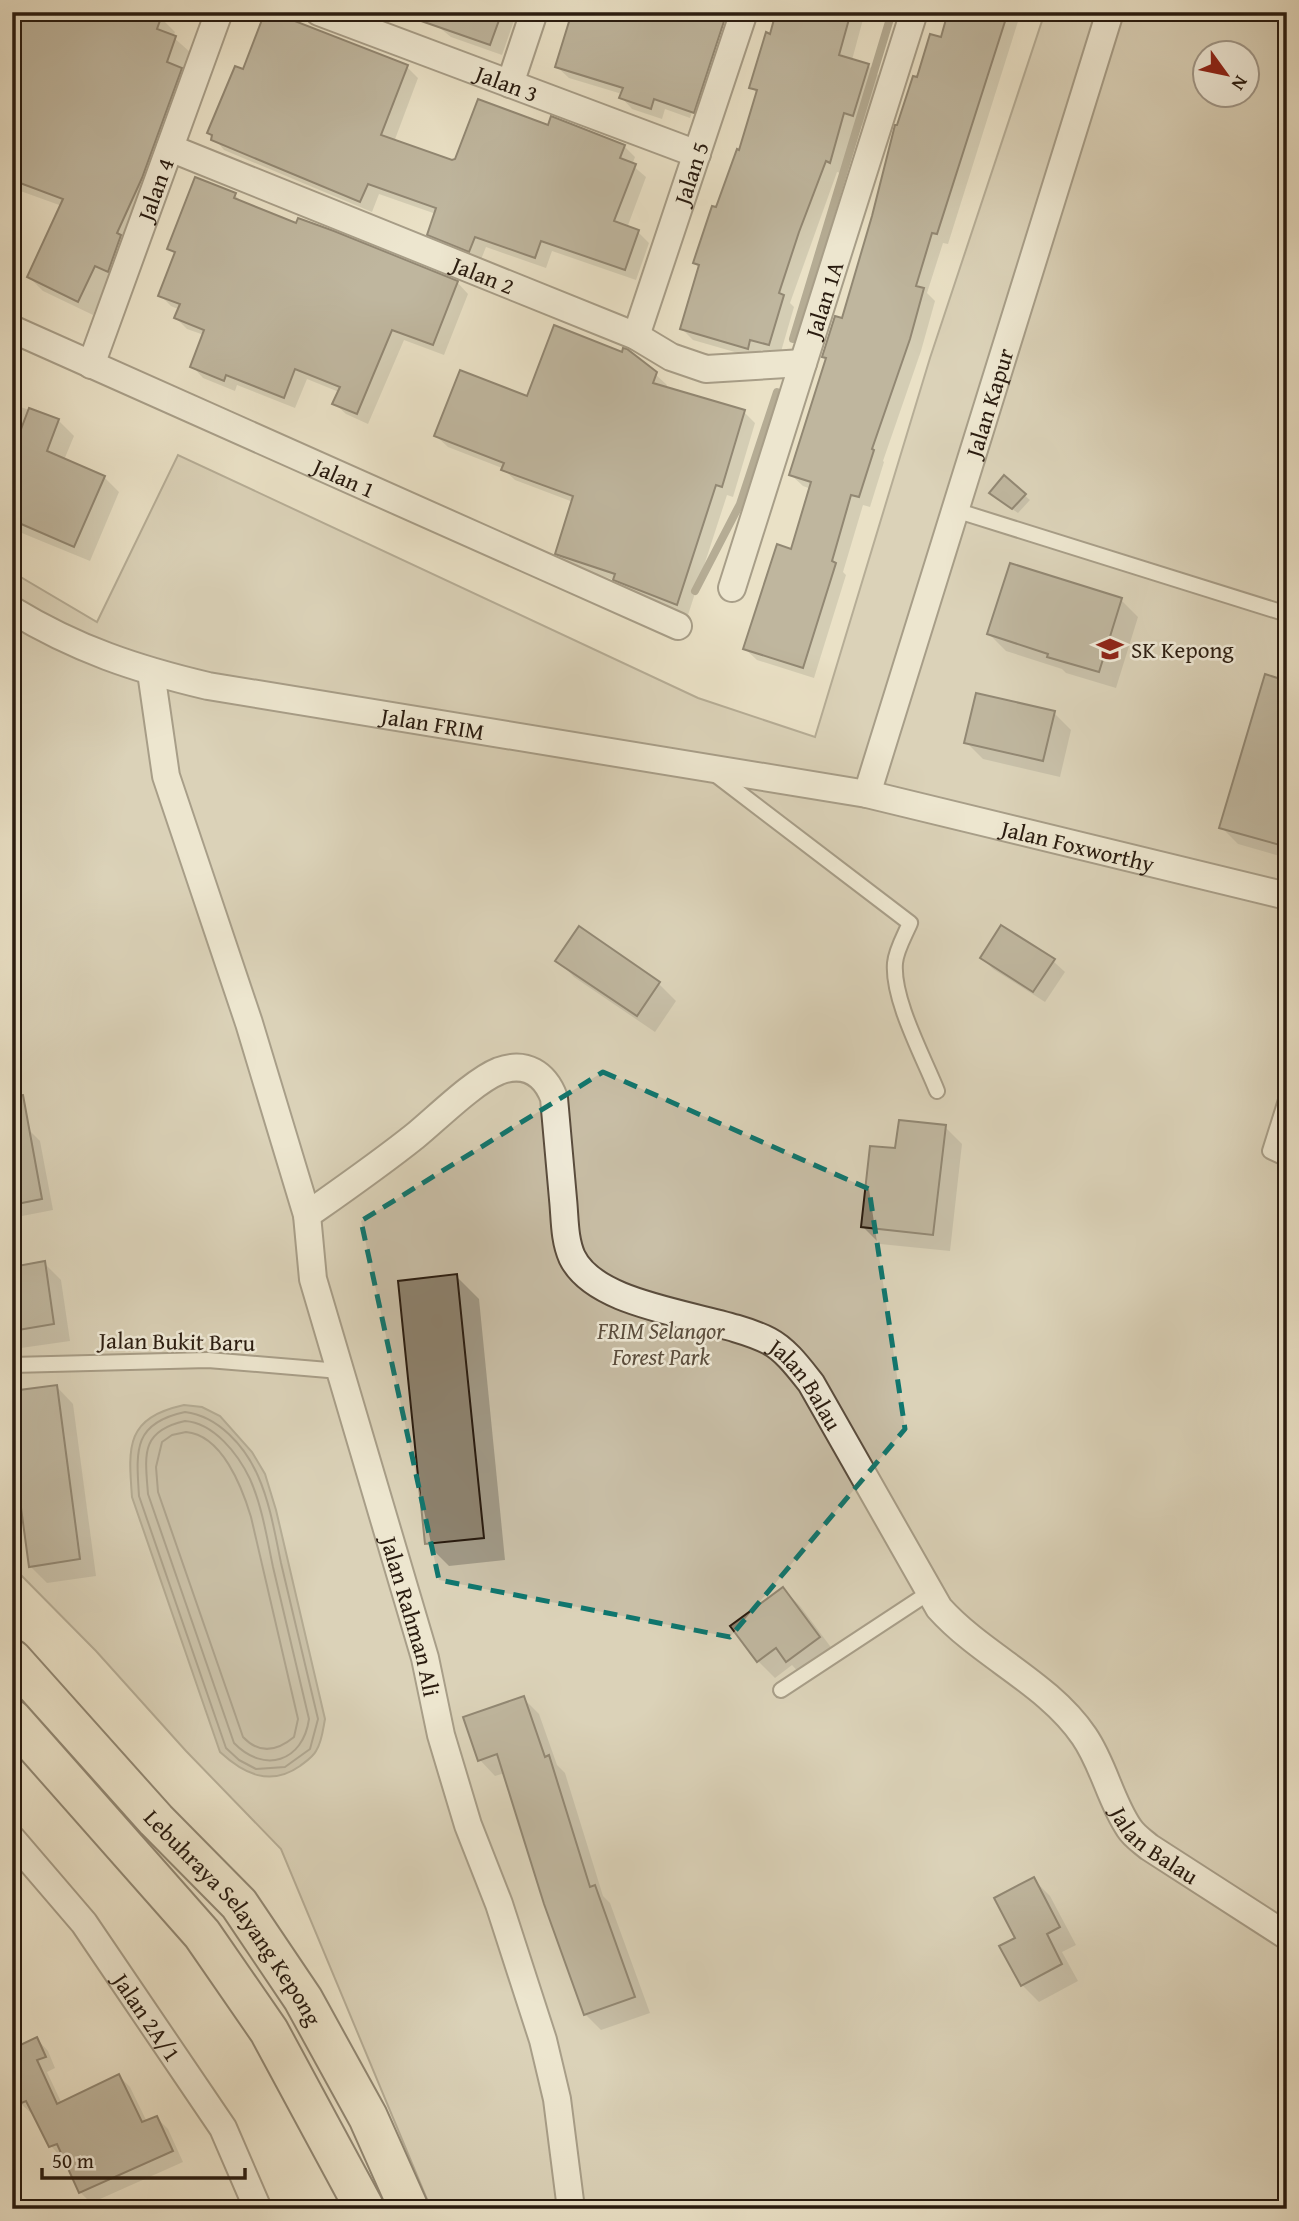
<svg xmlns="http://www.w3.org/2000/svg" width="1299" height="2221" viewBox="0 0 1299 2221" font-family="'Gentium Book Plus',serif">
<rect width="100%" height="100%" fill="#eae1c6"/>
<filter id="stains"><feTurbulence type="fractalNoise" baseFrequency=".00286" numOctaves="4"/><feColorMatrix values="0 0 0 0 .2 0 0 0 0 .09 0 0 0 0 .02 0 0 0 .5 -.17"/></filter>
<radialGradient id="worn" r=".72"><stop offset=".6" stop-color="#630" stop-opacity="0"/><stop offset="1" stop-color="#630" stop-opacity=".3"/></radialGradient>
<!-- green -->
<path fill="#c9bfa7" stroke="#796d5b" stroke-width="2" fill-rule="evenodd" d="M1045 12H1287V2209H431L281 1849 186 1751 96 1651 12 1566V572L97 622 178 455 698 698 815 737 930 358ZM1204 52H1246V94H1204Z"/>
<!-- water -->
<path fill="#a89e88" stroke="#756a58" stroke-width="2" d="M184 1405 202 1407 220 1416 252 1452 265 1474 276 1510 325 1719C323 1729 322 1742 316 1751 313 1757 305 1762 300 1766 270 1787 244 1774 220 1752L132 1497C128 1445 126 1418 184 1405Z"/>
<!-- shadow -->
<g fill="#0003">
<polygon points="12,12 161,18 175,32 173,37 190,52 183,71 195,84 93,315 43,291 29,277 62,206 12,188"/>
<polygon points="420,12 517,12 502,55 451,37"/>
<polygon points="727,12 690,118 665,109 662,119 632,109 621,97 622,94 569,78 557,67"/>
<polygon points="730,12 705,123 694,119"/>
<polygon points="778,12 865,12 852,60 868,65 879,76 864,126 855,123 841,173 837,172 790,303 794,307 780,355 761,350 759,359 693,340 682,329 700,267 695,262 741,153 758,94 751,87"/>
<polygon points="949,12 1021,12 948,244 943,243 927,293 935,301 921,351 883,461 884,462 870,507 863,505 843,572 846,575 814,678 757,660 745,649 792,551 811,489 803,486 791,475 827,360 824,356 843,320 918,80 942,39"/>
<polygon points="293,16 303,27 407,67 418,78 394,142 452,162 549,127 624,146 635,157 632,165 646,177 627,228 638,232 649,243 636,280 552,251 546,268 486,247 480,262 440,246 429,234 436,214 379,194 372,212 224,150 209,132 244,71"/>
<polygon points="235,195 244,204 457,282 468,294 444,355 404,340 368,424 346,414 334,403 339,392 307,379 295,408 237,385 235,391 203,378 192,366 204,335 187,329 176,318 180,310 171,306 160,295 176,255 169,248"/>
<polygon points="655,374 667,385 666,389 744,412 755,423 733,497 727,495 688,615 627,591 617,581 568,564 556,553 573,502 515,480 502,468 448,447 436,436 528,398"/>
<polygon points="12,404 58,420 74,436 64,460 104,477 119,492 90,561 12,529"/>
<polygon points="1004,478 1030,500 1018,513 996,498"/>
<polygon points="1121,600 1138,617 1116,688 1066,673 1062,669 1006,651 989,634"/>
<polygon points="1287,669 1287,858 1238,844 1221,827"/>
<polygon points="1054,713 1071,730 1060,777 983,759 966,742"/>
<polygon points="982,958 1053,961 1065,972 1045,1002 993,969"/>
<polygon points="558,960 659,984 676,1001 655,1032 574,977"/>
<polygon points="945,1127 962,1144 950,1251 880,1244 863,1227 897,1150"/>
<polygon points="29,1130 40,1141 53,1210 12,1218 12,1133"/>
<polygon points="44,1263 61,1280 70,1341 21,1348 12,1340 12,1268"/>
<polygon points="456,1276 479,1299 505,1560 449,1566 426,1543"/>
<polygon points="56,1386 73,1404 96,1576 47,1583 30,1566"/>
<polygon points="783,1589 800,1606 836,1654 804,1678 792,1665 775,1678 758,1661"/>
<polygon points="523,1698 539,1714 557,1765 565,1773 603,1896 610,1903 650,2013 601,2030 585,2014 505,1773 495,1776 480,1760"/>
<polygon points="1033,1879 1050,1896 1076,1945 1062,1952 1078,1981 1039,2002 1022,1985 1017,1938"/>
<polygon points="37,2039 48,2051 55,2068 47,2072 62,2104 119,2076 130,2087 147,2122 157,2118 168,2129 183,2162 91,2203 80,2192 65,2156 62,2158 51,2146 34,2113 32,2114 20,2103"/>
<polygon points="12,2191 19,2206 13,2209 12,2209"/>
</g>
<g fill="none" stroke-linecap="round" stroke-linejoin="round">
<!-- shore -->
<g stroke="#685c4c" stroke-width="2">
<path d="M185 1412C218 1416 245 1446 258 1476 270 1503 275 1534 281 1563 293 1615 306 1667 318 1719L310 1749 285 1767 256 1769 239 1760 226 1748 139 1496C136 1450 133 1423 185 1412Z"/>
<path d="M185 1421C214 1423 238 1454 250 1479 262 1506 267 1538 273 1567 285 1618 297 1668 309 1719 303 1762 264 1774 234 1743L148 1494C145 1455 140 1431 185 1421Z"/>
<path d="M186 1432C222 1435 242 1487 251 1517L298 1719 294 1737C276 1752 259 1754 243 1737L158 1492 156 1467 162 1442 172 1435Z"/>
</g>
<!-- stream -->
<g stroke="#756a58" stroke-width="8">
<polyline points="793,339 892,12"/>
<polyline points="695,591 740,504 777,392"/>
</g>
</g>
<!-- building -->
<g fill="#8d826e" stroke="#291b0f" stroke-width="2">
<polygon points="12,12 163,12 157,29 176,36 167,62 182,68 142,178 117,233 121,235 108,272 95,266 78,302 27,277 63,199 12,180"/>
<polygon points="265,12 295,12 292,20 408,65 381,135 452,160 455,159 478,99 548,125 551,116 625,145 620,158 636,164 614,221 639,230 625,270 541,241 535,258 475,237 469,252 427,235 436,208 368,184 360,202 211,140 212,135 207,133 235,66 243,69"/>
<polygon points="408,12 502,12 490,45 407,16"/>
<polygon points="572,12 727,12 694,113 654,99 651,109 619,98 623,88 555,67"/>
<polygon points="776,12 851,12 839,55 869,64 853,116 844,113 830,163 826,161 799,232 779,293 784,295 769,345 750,340 748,349 680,329 699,265 693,263 712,206 716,207 737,149 739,150 757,90 749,88 766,32 770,34"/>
<polygon points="948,12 1008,12 937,234 932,233 916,286 924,288 910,339 872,449 874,450 859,497 851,495 832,561 836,563 803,668 743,649 777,544 791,549 811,482 789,475 826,358 822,357 835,316 842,318 872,216 895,125 897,125 913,76 917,77 930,34 941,37"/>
<polygon points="195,177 236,193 234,198 296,223 298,218 334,231 458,281 433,345 392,330 357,414 332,404 340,387 295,369 284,398 226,375 224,381 190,367 204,330 174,318 180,304 158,296 175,252 167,249"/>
<polygon points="554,325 622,352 623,348 627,349 657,372 653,383 745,410 722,487 716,485 677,605 613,580 615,574 555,554 573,496 501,470 504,463 434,436 460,370 527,396"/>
<polygon points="29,408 59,419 47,451 105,476 74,547 12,520 12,453"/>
<polygon points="1004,475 1026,494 1012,509 989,493"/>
<polygon points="1010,563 1122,598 1099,672 1047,657 1048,654 987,634"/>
<polygon points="1265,674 1287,681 1287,847 1219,828"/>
<polygon points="976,693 1055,711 1043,761 964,743"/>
<polygon points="1001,925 1055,959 1033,992 980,958"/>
<polygon points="579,926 660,982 637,1016 555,961"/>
<polygon points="23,1095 42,1199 12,1205 12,1096"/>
<polygon points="899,1120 946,1125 933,1235 861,1227 870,1146 895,1148"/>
<polygon points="45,1261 54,1324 12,1331 12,1267"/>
<polygon points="457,1274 484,1538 425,1544 398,1281"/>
<polygon points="57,1385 80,1559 29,1567 12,1441 12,1391"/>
<polygon points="783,1587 820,1637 786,1662 776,1648 757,1662 730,1626"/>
<polygon points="524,1696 545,1757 549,1755 590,1887 595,1885 635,1997 584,2015 544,1904 497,1754 478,1761 463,1717"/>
<polygon points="1034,1877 1060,1927 1047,1934 1062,1964 1021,1986 999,1946 1015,1938 994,1898"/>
<polygon points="37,2037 46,2057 37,2060 57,2104 119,2074 142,2122 157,2116 173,2151 79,2193 57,2144 49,2147 26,2101 19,2104 12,2089 12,2049"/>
</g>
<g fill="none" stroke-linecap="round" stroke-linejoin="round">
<!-- lane casing -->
<g stroke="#594c3d" stroke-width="18">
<g id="lane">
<polyline points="955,510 1287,614"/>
<path d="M716 775 910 923C905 935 896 950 895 963 892 999 923 1056 937 1091"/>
<polyline points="1287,1097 1270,1151 1287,1159"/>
<polyline points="12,1365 208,1360 340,1371"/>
<polyline points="781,1690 930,1592"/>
</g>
</g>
<!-- street casing -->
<g stroke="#594c3d" stroke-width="30">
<g id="street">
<path id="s1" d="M319 12 697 154"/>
<polyline points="510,84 534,12"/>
<path id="s2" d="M170 148 636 336 671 357 706 369 803 363"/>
<path id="s3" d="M12 329 678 626"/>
<path id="s4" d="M636 336 744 12"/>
<path id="s5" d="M91 365 219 12"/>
<path id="s6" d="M732 588 914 12"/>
<path id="s7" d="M12 610C76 649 136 669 208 686L867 794 1287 896"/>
<path id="s8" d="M151 672 166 776 249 1023 307 1215 313 1279 425 1658 441 1735 468 1825 499 1904 543 2040 557 2099 571 2209"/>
<path id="s9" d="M867 794 1110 12"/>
<path id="s10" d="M307 1215C344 1189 380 1164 415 1136 437 1118 474 1081 499 1071 526 1061 545 1074 554 1098 557 1132 560 1165 563 1199 565 1218 564 1239 572 1257 598 1311 717 1314 769 1341 786 1350 799 1368 811 1383L939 1608C982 1656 1048 1683 1084 1736 1104 1765 1110 1800 1129 1828 1134 1836 1142 1841 1149 1847L1287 1936"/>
<path id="s11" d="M12 1839 84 1923 223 2128 258 2209"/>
</g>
</g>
<!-- primary casing -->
<g stroke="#291b0f" stroke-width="42">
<g id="primary">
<path id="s12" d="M12 1659 156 1820 239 1904 303 1999 368 2117 409 2209"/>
<polyline points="12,1719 202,1934 269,2031 365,2209"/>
</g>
</g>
<!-- lane -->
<use href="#lane" stroke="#f1ecda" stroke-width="14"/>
<!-- street -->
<use href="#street" stroke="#f1ecda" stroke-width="26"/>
<!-- primary -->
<use href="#primary" stroke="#eae1c6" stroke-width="38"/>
</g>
<!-- marked area -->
<path d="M0 0H1299V2221H0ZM603 1072 869 1189 905 1429 730 1637 439 1580 361 1221Z" fill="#eae1c6" fill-opacity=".55" fill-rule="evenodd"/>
<path fill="none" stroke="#0f766e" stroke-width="5" stroke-dasharray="14 9" stroke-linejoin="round" d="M603 1072 869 1189 905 1429 730 1637 439 1580 361 1221Z"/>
<!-- icons -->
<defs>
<g id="school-bare" transform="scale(2.1)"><path d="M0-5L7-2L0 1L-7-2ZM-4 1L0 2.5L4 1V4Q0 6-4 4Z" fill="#8f2418" stroke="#f1ecda" stroke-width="2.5" paint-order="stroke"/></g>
</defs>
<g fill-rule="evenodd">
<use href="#school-bare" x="1110" y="649"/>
</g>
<g text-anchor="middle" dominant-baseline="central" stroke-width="5" stroke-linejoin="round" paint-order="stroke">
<!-- street labels -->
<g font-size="23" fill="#291b0f" stroke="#f1ecda">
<text stroke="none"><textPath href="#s1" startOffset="201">Jalan 3</textPath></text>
<text stroke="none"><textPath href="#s4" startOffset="172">Jalan 5</textPath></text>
<text stroke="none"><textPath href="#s5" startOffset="187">Jalan 4</textPath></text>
<text stroke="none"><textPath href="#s2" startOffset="338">Jalan 2</textPath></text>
<text stroke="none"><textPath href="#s6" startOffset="303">Jalan 1A</textPath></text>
<text stroke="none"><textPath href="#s9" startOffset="410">Jalan Kapur</textPath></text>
<text stroke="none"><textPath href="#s3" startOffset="364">Jalan 1</textPath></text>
<text stroke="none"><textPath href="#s7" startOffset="439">Jalan FRIM</textPath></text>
<text stroke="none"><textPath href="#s7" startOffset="1096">Jalan Foxworthy</textPath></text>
<text transform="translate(177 1341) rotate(1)">Jalan Bukit Baru</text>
<text stroke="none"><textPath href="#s10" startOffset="747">Jalan Balau</textPath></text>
<text stroke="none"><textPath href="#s8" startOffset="982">Jalan Rahman Ali</textPath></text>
<text stroke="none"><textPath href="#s10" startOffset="1335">Jalan Balau</textPath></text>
<text stroke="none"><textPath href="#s12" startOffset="341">Lebuhraya Selayang Kepong</textPath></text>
<text stroke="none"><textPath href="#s11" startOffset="224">Jalan 2A/1</textPath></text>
</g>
<!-- poi labels -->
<g font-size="23" fill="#291b0f" stroke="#f1ecda" text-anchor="start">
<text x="1131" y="649">SK Kepong</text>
</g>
<!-- park labels -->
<g font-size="23" font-style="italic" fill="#594c3d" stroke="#f1ecda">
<text x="661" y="1330">FRIM Selangor<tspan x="661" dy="26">Forest Park</tspan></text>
</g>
</g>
<!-- margin -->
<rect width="1299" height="2221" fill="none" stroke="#eae1c6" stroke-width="42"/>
<rect x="14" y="14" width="1271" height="2193" fill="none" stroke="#291b0f" stroke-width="3.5"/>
<rect x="21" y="21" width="1257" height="2179" fill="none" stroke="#291b0f" stroke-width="2"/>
<!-- north arrow -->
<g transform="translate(1226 74) rotate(123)"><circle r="33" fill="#f1ecda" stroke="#a19889" stroke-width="2"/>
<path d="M0-5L12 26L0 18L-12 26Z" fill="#8f2418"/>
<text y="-10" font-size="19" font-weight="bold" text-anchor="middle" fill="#291b0f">N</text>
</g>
<!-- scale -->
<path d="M42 2168v10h203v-10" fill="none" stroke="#291b0f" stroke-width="3.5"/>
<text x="52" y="2168" font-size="21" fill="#291b0f" stroke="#f1ecda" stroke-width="5" paint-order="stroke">50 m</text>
<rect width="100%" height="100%" filter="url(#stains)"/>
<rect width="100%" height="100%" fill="url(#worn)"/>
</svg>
